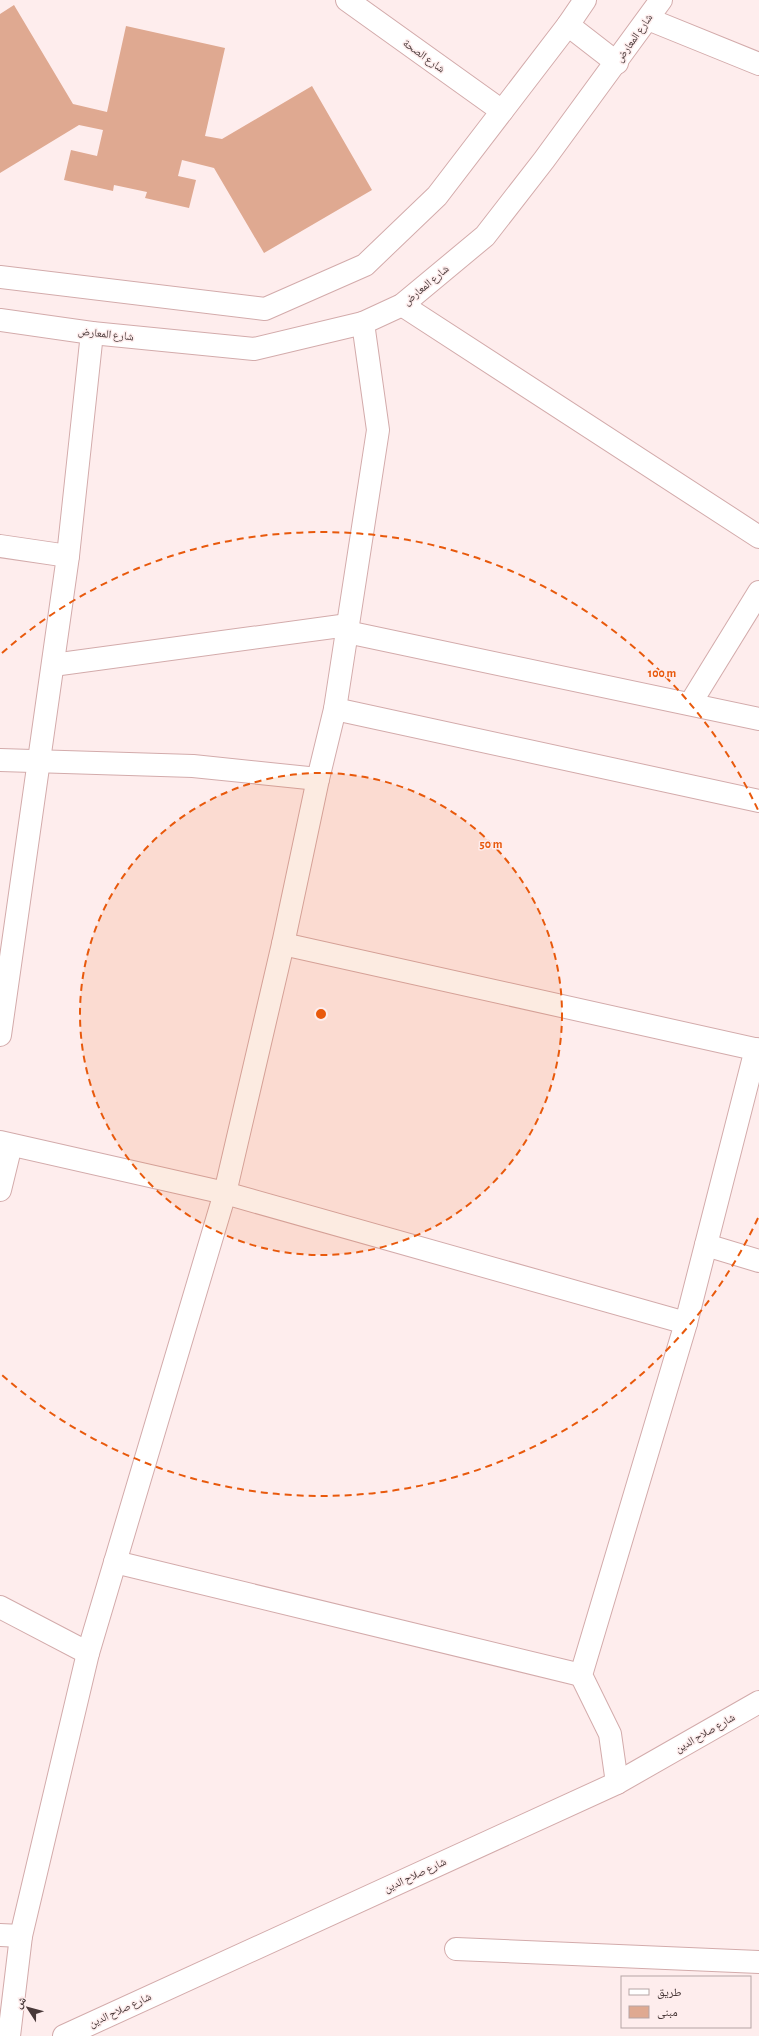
<svg xmlns="http://www.w3.org/2000/svg" width="759" height="2036" viewBox="0 0 759 2036" font-family="'Alegreya Sans','Noto Naskh Arabic',sans-serif">
<rect width="100%" height="100%" fill="#feeded"/>
<!-- building -->
<polygon fill="#dfa991" points="14,5 73,104 107,112 126,26 225,48 205,136 222,139 312,86 372,190 264,253 214,168 182,160 178,176 196,180 189,208 145,198 147,192 114,185 113,191 64,180 71,150 97,156 103,130 79,125 0,173 0,14"/>
<g fill="none" stroke-linecap="round" stroke-linejoin="round">
<!-- minor casing -->
<g stroke="#d3abab" stroke-width="24">
<g id="minor">
<polyline points="347,0 502,111"/>
<polyline points="648,19 759,64"/>
<polyline points="402,305 759,537"/>
<polyline points="0,546 68,556"/>
<polyline points="347,632 759,719"/>
<polyline points="53,665 348,625"/>
<polyline points="690,704 759,592"/>
<polyline points="335,709 759,801"/>
<polyline points="0,760 193,766 318,779"/>
<polyline points="283,944 759,1050"/>
<polyline points="0,1035 68,556 92,333"/>
<polyline points="0,1142 225,1193 686,1323"/>
<polyline points="0,1190 11,1145"/>
<polyline points="706,1245 759,1261"/>
<polyline points="115,1562 581,1675"/>
<polyline points="0,1607 88,1653"/>
<polyline points="617,1783 610,1734 581,1675 686,1323 756,1049"/>
<polyline points="0,1935 21,1936"/>
<polyline points="456,1949 759,1962"/>
<polyline points="9,2036 21,1936 88,1653 225,1193 283,944 318,779 335,709 378,430 363,323"/>
</g>
</g>
<!-- tertiary casing -->
<g stroke="#d3abab" stroke-width="24">
<g id="tertiary">
<polyline points="568,25 617,63"/>
<polyline points="0,277 265,309 365,265 437,196 568,25 585,0"/>
<polyline points="0,320 92,333 254,349 363,323 402,305 485,236 544,160 661,0"/>
<polyline points="64,2036 617,1783 759,1702"/>
</g>
</g>
<!-- minor -->
<use href="#minor" stroke="#fff" stroke-width="22"/>
<!-- tertiary -->
<use href="#tertiary" stroke="#fff" stroke-width="22"/>
</g>
<!-- distance rings -->
<circle cx="321" cy="1014" r="241" fill="#e8590c" fill-opacity=".12"/>
<g fill="none" stroke="#e8590c" stroke-width="2" stroke-dasharray="7 5">
<circle cx="321" cy="1014" r="241"/>
<path d="M758 1218A482 482 0 0 1 2 1375M2 653A482 482 0 0 1 758 810"/>
</g>
<g text-anchor="middle" dominant-baseline="central" stroke-width="3" stroke-linejoin="round" paint-order="stroke">
<!-- street labels -->
<g font-size="11" fill="#483838" stroke="#feeded">
<text transform="translate(634 38) rotate(-55)">شارع المعارض</text>
<text transform="translate(424 56) rotate(36)">شارع الصحة</text>
<text transform="translate(426 285) rotate(-40)">شارع المعارض</text>
<text transform="translate(106 334) rotate(6)">شارع المعارض</text>
<text transform="translate(705 1733) rotate(-30)">شارع صلاح الدين</text>
<text transform="translate(415 1875) rotate(-25)">شارع صلاح الدين</text>
<text transform="translate(120 2010) rotate(-25)">شارع صلاح الدين</text>
</g>
</g>
<circle cx="321" cy="1014" r="6" fill="#e8590c" stroke="#feeded" stroke-width="2"/>
<g font-size="12" text-anchor="middle" font-weight="bold" fill="#e8590c" stroke="#feeded" stroke-width="3" stroke-linejoin="round" paint-order="stroke">
<text x="662" y="677">100 m</text>
<text x="491" y="848">50 m</text>
</g>
<!-- legend -->
<rect x="621" y="1976" width="130" height="52" fill="#feeded" stroke="#b5a5a5"/>
<rect x="629" y="1989" width="20" height="6" fill="#ffffff" stroke="#b5a5a5"/>
<text x="657" y="1996" font-size="12" fill="#483838">طريق</text>
<rect x="629" y="2006" width="20" height="12" fill="#dfa991" stroke="#b5a5a5"/>
<text x="657" y="2016" font-size="12" fill="#483838">مبنى</text>
<!-- north arrow -->
<g transform="translate(28 2008) rotate(306)" stroke="#feeded" stroke-width="3" paint-order="stroke">
<path d="M0-3L7 15L0 10L-7 15Z" fill="#483838"/>
<text y="-6" font-size="11" font-weight="bold" text-anchor="middle" fill="#483838">ش</text>
</g>
</svg>
